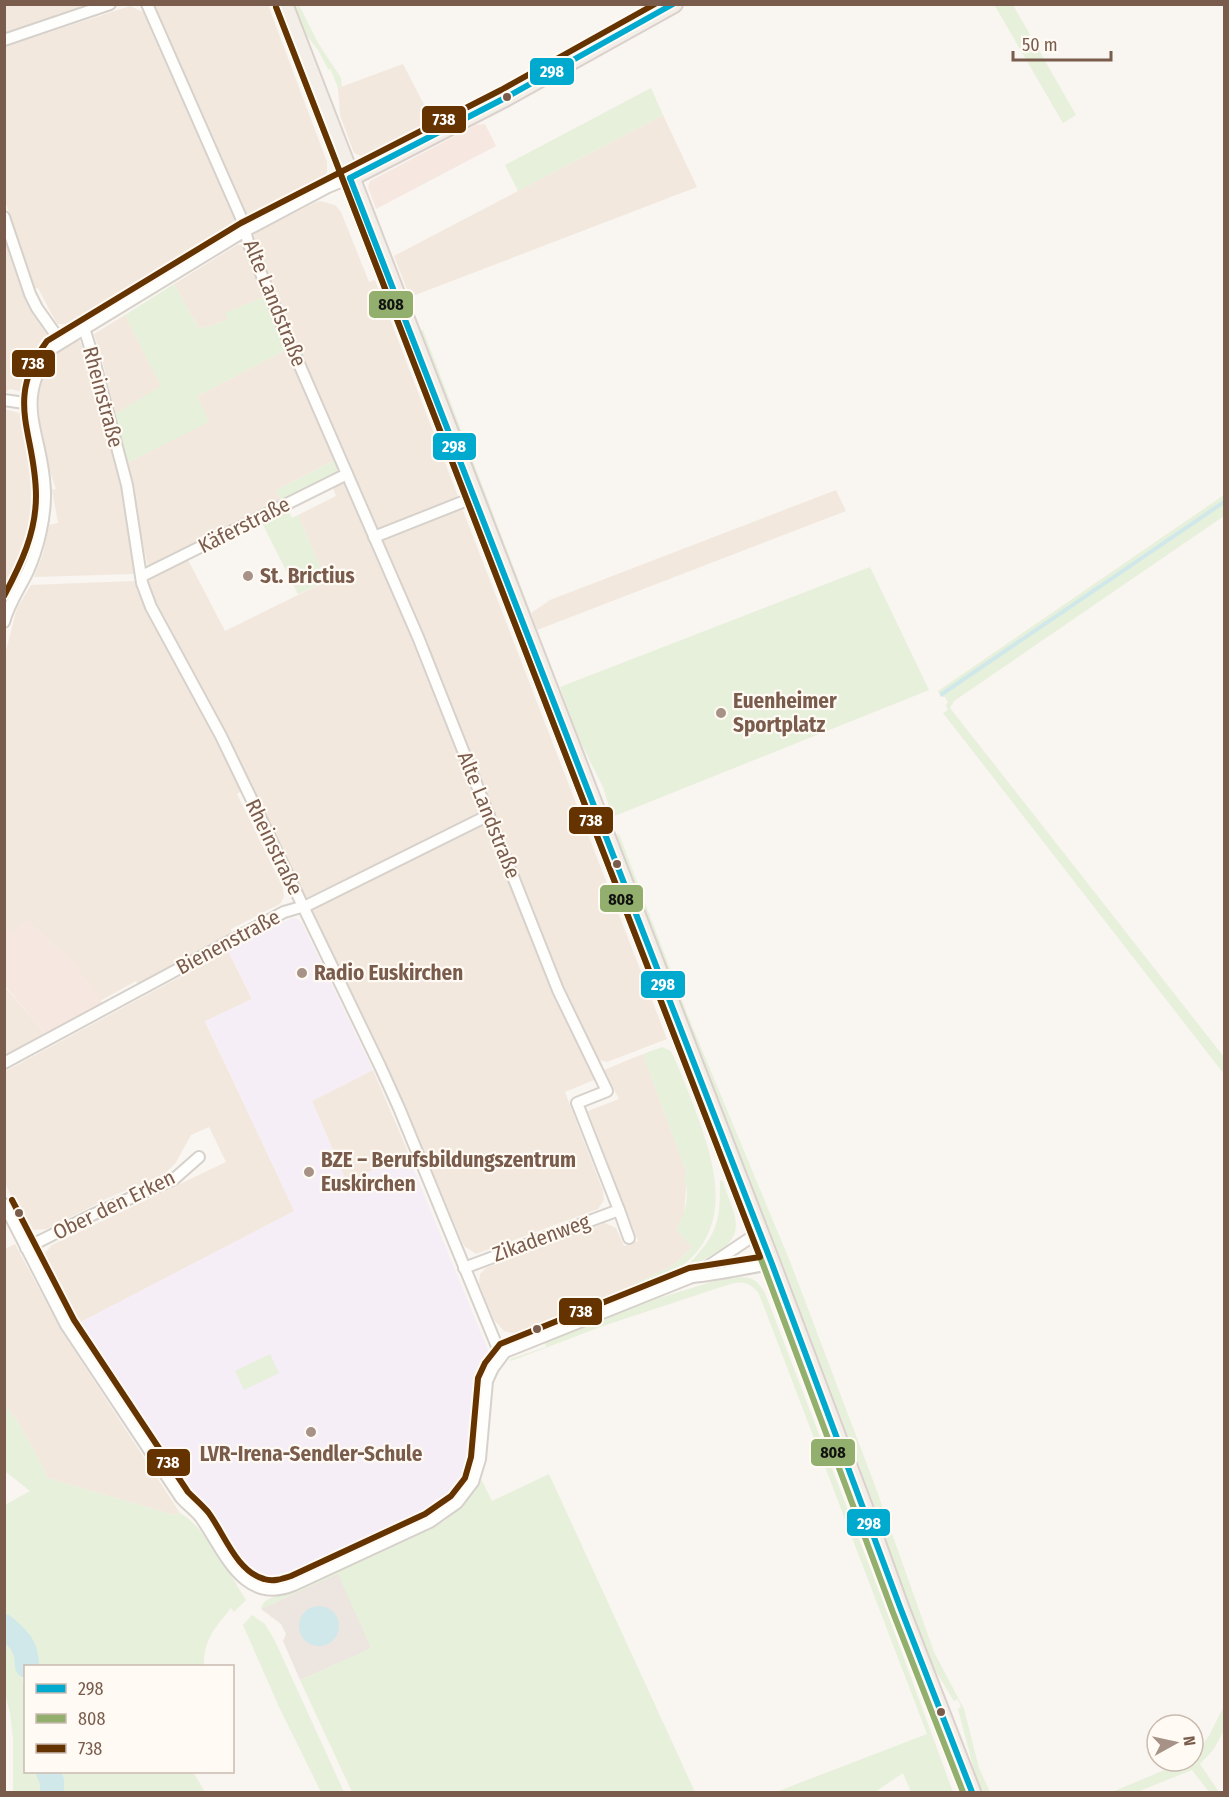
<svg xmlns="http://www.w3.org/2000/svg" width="1229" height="1797" viewBox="0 0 1229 1797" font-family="'Fira Sans Condensed',sans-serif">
<rect width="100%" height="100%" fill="#f9f5f0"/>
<!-- residential -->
<g fill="#f2e8de">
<polygon points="5,4 94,5 5,34"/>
<polygon points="154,5 268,5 327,162 327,172 323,179 249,220"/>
<polygon points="130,6 143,12 239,226 139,287 137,285 72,324 57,324 38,288 35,288 5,201 4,47"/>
<polygon points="403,64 432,120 363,157 354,153 340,115 338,88"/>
<polygon points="663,115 697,187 410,297 394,256"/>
<polygon points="320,201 335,205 341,212 369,282 375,280 459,499 377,530 280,305 253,238 255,233 314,203"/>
<polygon points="4,233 27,303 51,340 28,377 23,392 10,389 5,393"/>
<polygon points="237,245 244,245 266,296 226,313 228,320 199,329 174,284"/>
<polygon points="125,315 162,387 115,414 102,359 94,334"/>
<polygon points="79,340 89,362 122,487 134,574 34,577 43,554 49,525 58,523 52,490 56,489 50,471 40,422 38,396 47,365 58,352"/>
<polygon points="286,350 335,460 276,490 282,501 148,568 127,463 208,422 197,396"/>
<polygon points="4,409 23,414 35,472 37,499 34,528 29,549 15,583 5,587"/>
<polygon points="340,482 344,483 402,616 480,810 478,814 306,898 303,897 220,724 155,606 148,583 150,576 187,558 225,631 326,581 298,515 336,496 332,486"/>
<polygon points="836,490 846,511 537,630 531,613 550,600"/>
<polygon points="462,508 667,1039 607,1062 599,1060 566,995 436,669 381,539"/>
<polygon points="134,581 159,633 205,717 241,791 237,794 283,888 284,897 280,904 231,929 232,933 138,984 136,981 100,1001 71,960 27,921 12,934 5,925 4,658 17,608 31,585"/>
<polygon points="486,822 557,999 594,1080 565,1092 603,1191 604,1200 598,1209 476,1254 464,1246 404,1106 312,914 312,911 317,906"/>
<polygon points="228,951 252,999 205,1022 295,1211 75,1325 44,1266 43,1255 52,1245 226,1162 209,1127 191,1135 175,1164 164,1174 106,1199 47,1229 33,1230 24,1225 5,1183 4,1072"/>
<polygon points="4,986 45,1033 5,1055 4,1055"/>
<polygon points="643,1054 687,1174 684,1215 676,1230 692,1247 674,1265 638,1282 640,1286 517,1334 504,1331 494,1320 479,1284 480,1274 486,1268 605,1223 616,1228 624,1246 638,1241 588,1111 619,1099 604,1070"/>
<polygon points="373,1070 408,1152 347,1183 312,1101"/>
<polygon points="15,1244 62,1332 180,1513 174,1515 47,1478 45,1471 17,1420 5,1407 5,1249"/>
</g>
<!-- commercial -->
<g fill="#f6e8e1">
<polygon points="485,124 496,146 376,209 368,187 370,181 476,125"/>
<polygon points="27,921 71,960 102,1003 45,1033 5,986 5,925 12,934"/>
</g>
<!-- industrial -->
<polygon fill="#ede5e0" points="338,1573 372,1648 300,1680 283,1641 286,1634 281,1624 261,1609"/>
<!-- education -->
<polygon fill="#f6eef6" points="292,918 298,919 303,925 373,1070 312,1101 347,1183 407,1153 490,1355 479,1381 472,1456 465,1478 451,1497 432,1511 284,1579 270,1582 256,1579 248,1571 204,1507 187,1491 75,1325 294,1211 205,1021 252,999 228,951"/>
<!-- green -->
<g fill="#e7f0db">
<polygon points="293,5 299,5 318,43 341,78 342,87 338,88 331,70 328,69 318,50 304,32"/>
<polygon points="998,5 1013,5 1076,115 1063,123 995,6"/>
<polygon points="651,88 663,115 518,191 505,165"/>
<polygon points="174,284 199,329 228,320 225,313 266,296 286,350 197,396 209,422 127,463 115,414 161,386 125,315"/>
<polygon points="423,330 531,613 529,614 527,613 418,332"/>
<polygon points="335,460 338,468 336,474 282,501 276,490"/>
<polygon points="1224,495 1224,516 954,701 950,708 1224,1057 1224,1074 943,713 948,710 946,705 948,702 945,697 941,697 938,691"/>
<polygon points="287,508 292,518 298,515 326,581 298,594 261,521"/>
<polygon points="870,567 929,690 612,817 603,787 577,735 560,687"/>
<polygon points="619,834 688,1016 791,1264 874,1483 934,1652 964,1709 979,1768 990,1792 982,1792 972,1767 973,1766 958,1709 961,1707 958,1699 954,1701 935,1670 933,1670 907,1602 870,1494 780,1257 705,1074 629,880 633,878 615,835"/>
<path d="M662 1047 671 1051C681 1072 689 1094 697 1115 716 1167 733 1227 681 1267 669 1276 653 1280 640 1286L638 1282 674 1265 692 1247 676 1230C686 1213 690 1195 684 1176L687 1174 643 1054Z"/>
<path d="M720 1180 723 1181C730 1208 749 1229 721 1250L677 1275C681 1271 687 1267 691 1262 719 1231 720 1221 720 1180Z"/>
<path d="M731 1276 732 1279C748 1274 757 1279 765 1293L888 1615 953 1792H911L903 1773 875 1792H776L927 1734 759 1294C747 1278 738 1282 721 1287L603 1326 511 1361 510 1359 546 1347 545 1342 659 1298Z"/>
<polygon points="270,1354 279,1373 244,1390 235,1371"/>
<path d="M5 1407 17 1420 45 1471 47 1478 174 1515 180 1513C205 1527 230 1575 246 1600L234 1612 231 1608C215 1628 203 1640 204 1666H32C32 1640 20 1634 5 1617V1505L30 1491 5 1471Z"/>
<path d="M549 1474 695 1792H352L300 1680 371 1648 338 1574 261 1609C264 1597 275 1597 285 1595L443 1522 462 1507 481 1479 492 1501Z"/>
<polygon points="252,1615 265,1624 275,1641 344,1792 321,1792 279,1707 243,1625"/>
<path d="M5 1632C38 1656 13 1666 26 1689V1772H41L46 1792H13V1738L10 1713 5 1694Z"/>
<polygon points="1224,1706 1224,1731 1213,1750 1200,1764 1219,1792 1209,1792 1192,1770 1137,1792 1112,1792 1186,1761 1193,1761 1193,1756 1209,1736"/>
<polygon points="54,1772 193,1772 205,1792 57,1792 58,1786"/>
</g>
<!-- water -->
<circle fill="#d0e8ea" cx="319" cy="1626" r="20"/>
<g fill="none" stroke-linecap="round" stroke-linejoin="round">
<!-- stream -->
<polyline stroke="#d0e8ea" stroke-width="4" points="942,694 1224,502"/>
<!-- river -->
<g stroke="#d0e8ea" stroke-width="24">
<path d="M4 1626C19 1639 27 1646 27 1666"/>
<polyline points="48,1772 52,1781 52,1792"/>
</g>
<!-- minor casing -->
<g stroke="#d7d1cb" stroke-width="14">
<g id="minor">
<polyline points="147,4 243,222 248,242 283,327 418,637 558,990 607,1091 577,1103 619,1210 464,1268"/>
<polyline points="4,40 110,4"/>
<polyline points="4,217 30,294 37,308 61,342"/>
<polyline points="84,328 94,360 127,485 142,583 151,607 221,736 380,1066 399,1108 501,1356"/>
<polyline points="4,400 31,404"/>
<polyline points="374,537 475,497"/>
<polyline points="142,576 347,474"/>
<path d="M4 622C9 603 20 588 28 571 38 549 45 519 45 495 45 435 10 404 53 348L245 231 328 187 350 178"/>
<polyline points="4,1063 284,912 308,905 489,815"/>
<path d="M4 1204 66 1325 181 1498C187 1505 195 1510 201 1518 225 1552 243 1606 294 1585L430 1522 457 1503 473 1482 480 1459 487 1381 493 1368 505 1352 692 1277 759 1232"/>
<polyline points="619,1210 629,1238"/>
<polyline points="26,1248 92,1215 174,1179 199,1157"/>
<path d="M692 1277C719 1275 745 1268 772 1264"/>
</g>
</g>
<!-- primary casing -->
<g stroke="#dad1cc" stroke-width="20">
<g id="primary">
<polyline points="284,4 772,1264 864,1507 900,1607 972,1792"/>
<polyline points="350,178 505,98 674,4"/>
</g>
</g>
<!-- minor -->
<use href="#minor" stroke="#fefefd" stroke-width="10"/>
<!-- primary -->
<use href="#primary" stroke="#f3eee8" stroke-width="16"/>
<!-- bus-1 casing -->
<g stroke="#fffaf3" stroke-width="10">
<g id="bus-1">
<polyline points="350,178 772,1264 900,1607 972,1792"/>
<polyline points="350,178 505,98 673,4"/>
</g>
</g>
<!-- bus-2 casing -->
<g stroke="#fffaf3" stroke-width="10">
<polyline id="bus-2" points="276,7 764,1267 892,1610 963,1792"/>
</g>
<!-- bus-3 casing -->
<g stroke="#fffaf3" stroke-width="10">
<g id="bus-3">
<path d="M4 596C21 564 36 533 36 496 36 433 3 401 47 341L241 223 501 90 655 4"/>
<path d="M12 1200 74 1320 188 1492C195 1499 202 1505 208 1512 224 1533 236 1571 264 1579 273 1582 282 1579 291 1576L425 1514 451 1496 465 1478 471 1457 478 1378 485 1363 500 1344 689 1268 760 1257 276 7"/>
</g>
</g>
<!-- bus-1 -->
<use href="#bus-1" stroke="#00a9ce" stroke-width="6"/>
<!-- bus-2 -->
<use href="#bus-2" stroke="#92af6d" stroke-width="6"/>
<!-- bus-3 -->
<use href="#bus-3" stroke="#653300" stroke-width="6"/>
</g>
<!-- markers -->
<g fill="#7a5c4d" stroke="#fffaf3" stroke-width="2">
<circle cx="507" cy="97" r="5"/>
<circle cx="617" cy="864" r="5"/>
<circle cx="19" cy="1213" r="5"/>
<circle cx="537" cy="1329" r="5"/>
<circle cx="941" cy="1712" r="5"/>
</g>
<g fill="#a69286" stroke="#fffaf3" stroke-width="2">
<circle cx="248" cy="576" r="6"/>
<circle cx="721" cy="713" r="6"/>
<circle cx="302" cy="973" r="6"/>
<circle cx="309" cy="1172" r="6"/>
<circle cx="311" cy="1432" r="6"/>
</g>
<g text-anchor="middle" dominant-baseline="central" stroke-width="4.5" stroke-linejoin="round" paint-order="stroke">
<!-- street labels -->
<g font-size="21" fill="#7a5c4d" stroke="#fffaf3">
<text transform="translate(275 303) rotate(68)">Alte Landstraße</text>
<text transform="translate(103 397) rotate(75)">Rheinstraße</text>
<text transform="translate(244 525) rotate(-27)">Käferstraße</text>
<text transform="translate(489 815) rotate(68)">Alte Landstraße</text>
<text transform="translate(274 847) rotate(64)">Rheinstraße</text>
<text transform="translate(228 942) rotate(-28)">Bienenstraße</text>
<text transform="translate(114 1205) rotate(-26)">Ober den Erken</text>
<text transform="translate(541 1238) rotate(-20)">Zikadenweg</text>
</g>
<!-- poi labels -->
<g font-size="21" font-weight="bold" fill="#7a5c4d" stroke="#fffaf3" text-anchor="start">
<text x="260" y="576">St. Brictius</text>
<text x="733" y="701">Euenheimer<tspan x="733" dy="24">Sportplatz</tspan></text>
<text x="314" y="973">Radio Euskirchen</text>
<text x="321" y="1160">BZE – Berufsbildungszentrum<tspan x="321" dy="24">Euskirchen</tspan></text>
<text x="311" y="1454" text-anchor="middle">LVR-Irena-Sendler-Schule</text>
</g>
</g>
<g stroke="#fffaf3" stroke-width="2">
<rect x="529" y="57" width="46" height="29" rx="6" fill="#00a9ce"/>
<rect x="421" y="105" width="46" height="29" rx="6" fill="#653300"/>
<rect x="368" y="290" width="46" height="29" rx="6" fill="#92af6d"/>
<rect x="11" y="349" width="45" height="29" rx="6" fill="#653300"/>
<rect x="432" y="432" width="45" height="29" rx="6" fill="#00a9ce"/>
<rect x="568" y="806" width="46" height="29" rx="6" fill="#653300"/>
<rect x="599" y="884" width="45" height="29" rx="6" fill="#92af6d"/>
<rect x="640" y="970" width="46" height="29" rx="6" fill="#00a9ce"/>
<rect x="558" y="1297" width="45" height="29" rx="6" fill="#653300"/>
<rect x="810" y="1438" width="46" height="29" rx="6" fill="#92af6d"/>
<rect x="146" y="1448" width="45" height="29" rx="6" fill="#653300"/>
<rect x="846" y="1508" width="45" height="29" rx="6" fill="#00a9ce"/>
</g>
<g font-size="16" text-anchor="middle" font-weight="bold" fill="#fff">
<text x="552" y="77">298</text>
<text x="444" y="125">738</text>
<text x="33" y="369">738</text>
<text x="454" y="452">298</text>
<text x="591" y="826">738</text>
<text x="663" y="990">298</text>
<text x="581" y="1317">738</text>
<text x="168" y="1468">738</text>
<text x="869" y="1529">298</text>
</g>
<g font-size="16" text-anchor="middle" font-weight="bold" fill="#111">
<text x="391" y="310">808</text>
<text x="621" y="905">808</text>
<text x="833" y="1458">808</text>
</g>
<!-- border -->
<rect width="1229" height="1797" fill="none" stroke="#7a5c4d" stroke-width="12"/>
<!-- legend -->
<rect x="24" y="1665" width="210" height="108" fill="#fffaf3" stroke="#cabbb1" stroke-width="1.5"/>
<rect x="36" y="1684" width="30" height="9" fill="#00a9ce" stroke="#cabbb1" stroke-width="1.5"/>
<text x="78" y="1695" font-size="18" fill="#7a5c4d">298</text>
<rect x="36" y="1714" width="30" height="9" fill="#92af6d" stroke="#cabbb1" stroke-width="1.5"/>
<text x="78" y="1725" font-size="18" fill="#7a5c4d">808</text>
<rect x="36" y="1744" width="30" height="9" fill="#653300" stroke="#cabbb1" stroke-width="1.5"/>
<text x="78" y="1755" font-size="18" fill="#7a5c4d">738</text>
<!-- north arrow -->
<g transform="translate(1175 1743) rotate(82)"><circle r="28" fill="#fffaf3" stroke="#cabbb1" stroke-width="1.5"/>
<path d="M0-4.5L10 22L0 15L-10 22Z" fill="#a69286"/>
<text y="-9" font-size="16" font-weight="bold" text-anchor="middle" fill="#7a5c4d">N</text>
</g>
<!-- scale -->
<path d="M1013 51v9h98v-9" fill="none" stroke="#7a5c4d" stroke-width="3"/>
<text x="1022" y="51" font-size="18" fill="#7a5c4d" stroke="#fffaf3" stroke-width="4.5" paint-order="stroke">50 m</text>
</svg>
